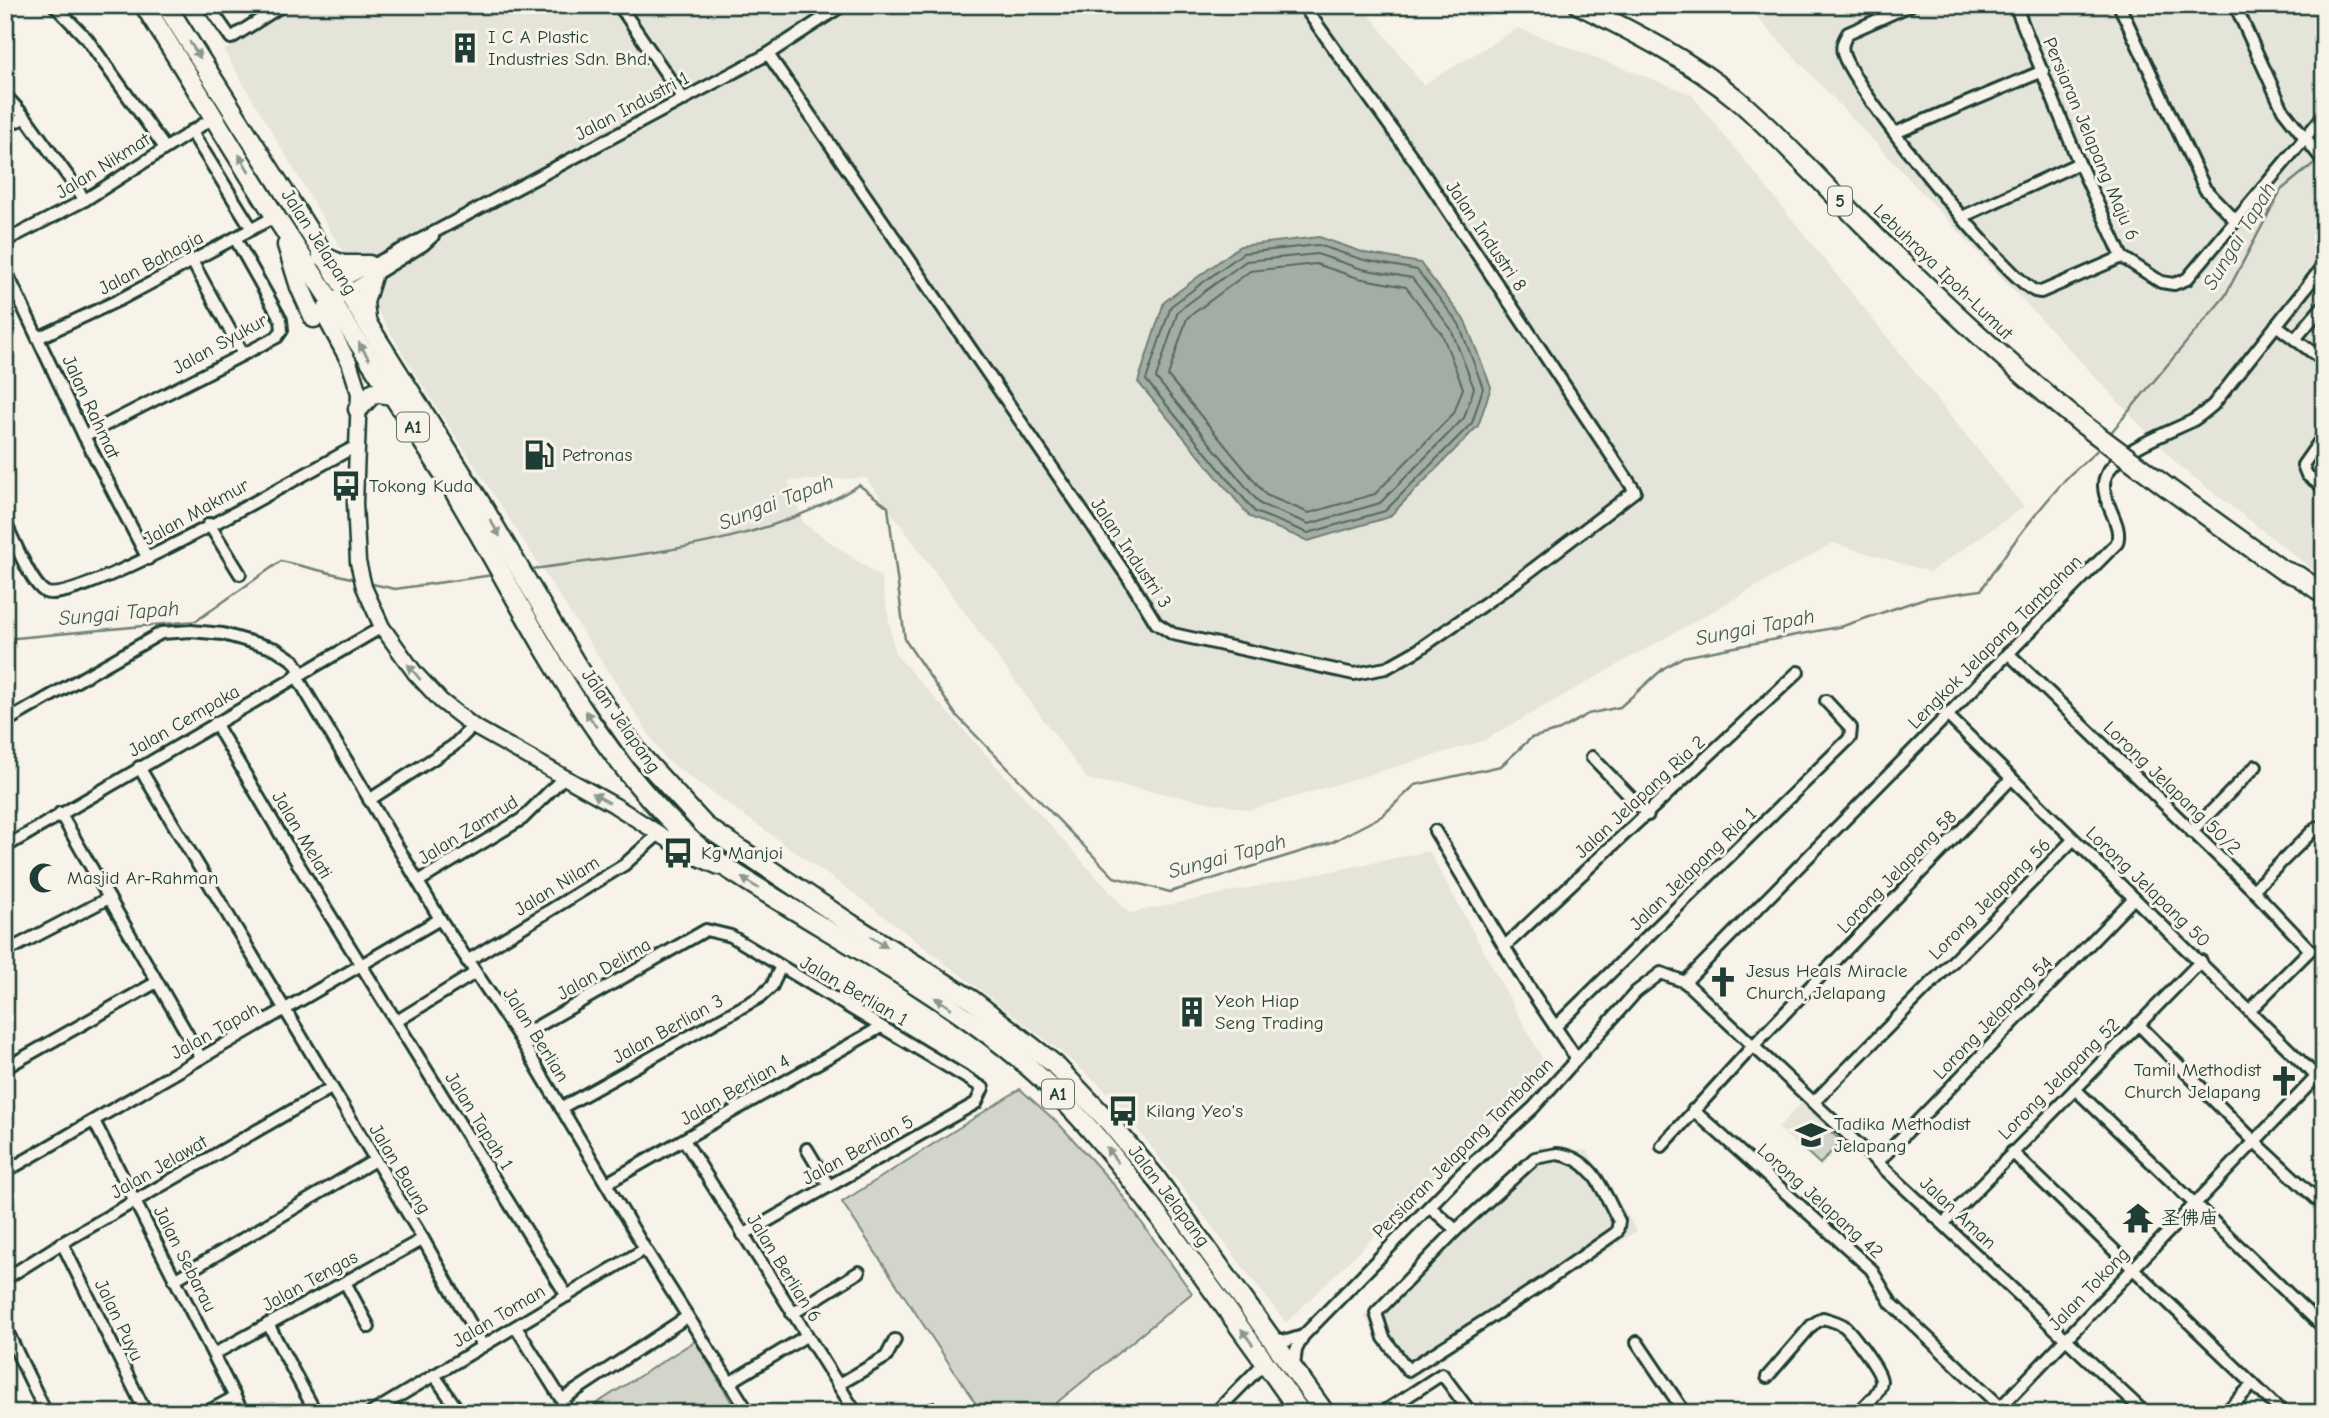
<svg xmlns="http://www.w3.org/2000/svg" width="2329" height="1418" viewBox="0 0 2329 1418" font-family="'Comic Neue','LXGW WenKai TC',sans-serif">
<rect width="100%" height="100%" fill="#f7f3e8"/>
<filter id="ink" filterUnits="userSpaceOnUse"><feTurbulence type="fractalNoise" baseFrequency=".0143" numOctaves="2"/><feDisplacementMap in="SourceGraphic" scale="14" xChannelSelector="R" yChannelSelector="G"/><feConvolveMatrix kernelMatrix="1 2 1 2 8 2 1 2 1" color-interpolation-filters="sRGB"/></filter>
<g filter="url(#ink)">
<!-- built -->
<g fill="#e5e4d9">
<polygon points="293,5 1362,5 1423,85 1518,28 1691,94 2024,507 1930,572 1833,543 1483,741 1250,810 1087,779 866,478 788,481 804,524 881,577 895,654 1129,913 1429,851 1547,1067 1286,1323 1112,1096 1060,1051 860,898 665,759 412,369 224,51"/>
<polygon points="1770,5 2324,5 2324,578 2179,466 1753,13"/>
<polygon points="1802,1102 1844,1141 1821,1167 1778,1128"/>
<polygon points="1540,1146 1587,1151 1637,1231 1408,1382 1364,1316"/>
</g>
<!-- green -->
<g fill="#d3d5ca" stroke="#79897f" stroke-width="2">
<polygon points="1020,1089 1060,1125 1116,1187 1192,1293 1044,1413 982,1413 842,1202"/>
<polygon points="1828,1129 1841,1141 1820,1164 1807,1152"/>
<polygon points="695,1341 738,1413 584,1413 583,1412"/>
</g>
<!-- water -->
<polygon fill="#a4ada3" stroke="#6f8077" stroke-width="2" points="1319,237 1365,253 1420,263 1465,321 1491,387 1478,426 1389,517 1308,541 1250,517 1138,382 1164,302 1240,246"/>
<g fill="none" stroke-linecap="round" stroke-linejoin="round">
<!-- shore -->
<g stroke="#546a60" stroke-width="2">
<polygon points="1318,245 1364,260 1417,270 1459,324 1483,388 1472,423 1385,511 1308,533 1255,512 1146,380 1171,306 1243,253"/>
<polygon points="1317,254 1362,269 1412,278 1451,329 1474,388 1464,418 1380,503 1309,524 1260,504 1156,378 1178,311 1246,261"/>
<polygon points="1316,264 1358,278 1406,287 1442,334 1463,388 1454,413 1375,494 1309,513 1266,495 1168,376 1187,318 1250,271"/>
</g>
<!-- stream -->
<g stroke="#6f8077" stroke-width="2.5">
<polyline points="2108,436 2225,296 2281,190 2318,160"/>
<path d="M527 570C640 553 760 547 859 485L888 507 905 640 956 715 1114 877 1170 892 1332 842 1382 816 1415 785 1501 766 1531 738 1560 730 1588 714 1620 707 1664 668 1683 657 1843 626 1925 598 1981 590C2006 551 2033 516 2064 481 2075 468 2089 460 2100 447"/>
<polyline points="368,583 395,589 493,575"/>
<polyline points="5,639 196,621 281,561 355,579"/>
</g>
<!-- minor casing -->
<g stroke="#1f3d34" stroke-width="16">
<g id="minor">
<polyline points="54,5 87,39 165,148"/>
<polyline points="208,5 231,38 283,5"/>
<polyline points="619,5 684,100"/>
<path d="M1911 5 1848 33C1844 40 1841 45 1843 53 1852 88 2003 275 2035 291L2041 292 2122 257"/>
<polyline points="2015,5 2079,163 2122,257 2161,282 2174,284 2187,279 2324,115"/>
<polyline points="2119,5 2205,189 2236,221"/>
<polyline points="2235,5 2283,110 2324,162"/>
<polyline points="768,54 1129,579 1156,623 1173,634 1354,674 1386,668 1418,650 1520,579 1635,491 1415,161 1303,5"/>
<polyline points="5,95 26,118 85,200"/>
<polyline points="5,125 26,118"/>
<polyline points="191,131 252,229"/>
<polyline points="1895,133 2043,71"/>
<polyline points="1962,217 2079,163"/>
<polyline points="5,241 85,200 216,116"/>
<polyline points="192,261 243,354"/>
<polyline points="5,269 84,436 148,559"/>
<polyline points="339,283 768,54 843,5"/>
<polyline points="345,293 423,245 433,236"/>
<polyline points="2276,325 2324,361"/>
<polyline points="40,337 121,299 276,216"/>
<polyline points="2295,339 2324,305"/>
<polyline points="2324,435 2303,465 2307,475 2324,488"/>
<polyline points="84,436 277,337 282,330 281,320 235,238"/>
<path d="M5 523C14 539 30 583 45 592 75 608 316 467 358 445"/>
<polyline points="209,524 240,574"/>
<polyline points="2008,653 2253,890 2310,950 2250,1010"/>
<polyline points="296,675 440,919 519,1037 645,1249 749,1413"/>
<polyline points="1947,715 2324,1084"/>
<polyline points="5,722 161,633 191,631 223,634 276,649 294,661 301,672"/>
<polyline points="215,723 292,854 567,1296"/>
<polyline points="1592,757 1648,815"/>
<polyline points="139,767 423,1239 483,1346"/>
<polyline points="369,800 453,746 473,726"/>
<polyline points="60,813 201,1058"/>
<polyline points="1435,831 1528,986 1576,1058"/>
<polyline points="2191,832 2256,766"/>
<polyline points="5,847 382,627"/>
<polyline points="419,881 522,819 564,777"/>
<polyline points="2253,890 2317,827"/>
<polyline points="1505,946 1798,672"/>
<polyline points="5,952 109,898"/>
<polyline points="467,961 624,865 660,833"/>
<path d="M1685 982 2117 543C2123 524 2104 506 2104 486 2103 454 2169 433 2192 421 2199 417 2206 411 2213 405L2324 265"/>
<polyline points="397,1021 475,973"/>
<polyline points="2138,1024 2255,1142 2324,1206"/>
<polyline points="1555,1027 1850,738 1851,728 1826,701"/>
<polyline points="519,1037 706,930 731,936 983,1088 976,1103 743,1235"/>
<polyline points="5,1068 157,982"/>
<polyline points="2075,1089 2324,1328"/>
<polyline points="1813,1103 2073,840"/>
<polyline points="561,1108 760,997 772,986 780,968"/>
<polyline points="1693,1110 1871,1269 1891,1303 2007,1413"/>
<polyline points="94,1121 243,1413"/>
<polyline points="684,1140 856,1413"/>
<polyline points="1662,1146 1752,1047 2010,780"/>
<polyline points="807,1149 829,1186"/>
<polyline points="2012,1152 2283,1413"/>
<path d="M1557 1154C1594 1158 1603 1192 1619 1221L1617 1232 1544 1283 1408 1370 1384 1338 1376 1313 1456 1230 1535 1158Z"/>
<polyline points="1878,1162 2134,898"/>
<polyline points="5,1172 440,919"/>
<polyline points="607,1183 881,1027"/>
<polyline points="1430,1207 1456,1230"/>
<polyline points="1944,1223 2201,961"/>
<polyline points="62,1243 146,1413"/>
<polyline points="5,1279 62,1243 331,1088"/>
<polyline points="174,1280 375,1160"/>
<polyline points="345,1282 369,1327"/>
<polyline points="792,1314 859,1272"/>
<polyline points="268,1324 316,1413"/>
<polyline points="5,1327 46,1413"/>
<polyline points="516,1327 570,1413"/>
<polyline points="1274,1338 1287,1341 1303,1336"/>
<polyline points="1637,1342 1685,1413"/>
<polyline points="214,1354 423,1239"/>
<polyline points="1294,1365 1296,1350 1303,1336 1461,1174 1533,1108 1636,992 1661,973 1685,982 2145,1413"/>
<polyline points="434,1375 460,1413"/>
<path d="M1767 1377 1812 1325 1823 1318C1830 1320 1838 1322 1844 1326 1852 1333 1881 1371 1881 1381 1880 1394 1866 1404 1858 1413"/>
<polyline points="729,1383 806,1336"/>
<polyline points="838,1385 886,1357 895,1340"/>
<polyline points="563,1399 687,1317"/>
<polyline points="933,1409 936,1413"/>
<polyline points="205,1413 235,1397"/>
<polyline points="371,1413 645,1249"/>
<polyline points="1215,1413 1265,1362"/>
<polyline points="1382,1413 1442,1374 1471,1413"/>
<polyline points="1995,1413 2324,1069"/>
<polyline points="2225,1413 2253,1384"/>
</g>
</g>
<!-- tertiary casing -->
<g stroke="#1f3d34" stroke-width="19">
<polyline id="tertiary" points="339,297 326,307 323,314 349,362 359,393 355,503 358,562 364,587 382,627 415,673 441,701 473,726 614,805 694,856 719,867"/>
</g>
<!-- primary casing -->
<g stroke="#1f3d34" stroke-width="23">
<g id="primary">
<path d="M144 5C191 78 234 153 281 225 335 308 390 390 443 473 524 603 592 765 715 860 810 924 915 976 1005 1047 1076 1103 1130 1176 1183 1249 1223 1304 1262 1358 1301 1413"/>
<polyline points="166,5 483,507 577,666 639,754 705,826 851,924 972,1000 1054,1064 1109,1122 1155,1177 1325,1413"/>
<polyline points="287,245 300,287 314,318"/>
<polyline points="322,256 343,265 369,265"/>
<polyline points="366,320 364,302 372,276"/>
<polyline points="358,409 374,392 392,395"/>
</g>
</g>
<!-- trunk casing -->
<g stroke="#1f3d34" stroke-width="23">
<g id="trunk">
<path d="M1579 5C1634 32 1691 61 1738 100 1782 138 1821 182 1862 223 1933 294 2004 361 2081 423"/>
<polyline points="2168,488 2282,570 2298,576 2324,594"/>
</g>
</g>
<!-- minor -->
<use href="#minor" stroke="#f7f3e8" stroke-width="10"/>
<!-- tertiary -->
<use href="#tertiary" stroke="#f7f3e8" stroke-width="14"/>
<!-- primary -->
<use href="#primary" stroke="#f7f3e8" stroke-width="18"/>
<!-- trunk -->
<use href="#trunk" stroke="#f7f3e8" stroke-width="18"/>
<!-- trunk-bridge casing -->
<g stroke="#1f3d34" stroke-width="23" stroke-linecap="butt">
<polyline id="trunk-bridge" points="2081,423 2168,488"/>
</g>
<!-- trunk-bridge -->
<use href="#trunk-bridge" stroke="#f7f3e8" stroke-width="18"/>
</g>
<!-- one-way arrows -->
<defs><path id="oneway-solid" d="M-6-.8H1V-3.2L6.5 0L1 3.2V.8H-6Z" transform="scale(1.75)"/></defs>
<g fill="#8b988e">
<use href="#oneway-solid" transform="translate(195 50) rotate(57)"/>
<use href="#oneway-solid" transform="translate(244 163) rotate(-121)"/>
<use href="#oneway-solid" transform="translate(364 351) rotate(-122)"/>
<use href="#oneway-solid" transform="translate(495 528) rotate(60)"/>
<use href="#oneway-solid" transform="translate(414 672) rotate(-129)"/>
<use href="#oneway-solid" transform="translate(591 719) rotate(-124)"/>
<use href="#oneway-solid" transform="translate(601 798) rotate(-150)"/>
<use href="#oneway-solid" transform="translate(750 883) rotate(-148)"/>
<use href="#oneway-solid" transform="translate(879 942) rotate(32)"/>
<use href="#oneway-solid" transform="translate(943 1003) rotate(-147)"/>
<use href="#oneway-solid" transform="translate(1112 1155) rotate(-128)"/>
<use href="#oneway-solid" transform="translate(1247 1337) rotate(-126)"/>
</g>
</g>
<!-- icons -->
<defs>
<g id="building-bare" transform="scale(2.415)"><path d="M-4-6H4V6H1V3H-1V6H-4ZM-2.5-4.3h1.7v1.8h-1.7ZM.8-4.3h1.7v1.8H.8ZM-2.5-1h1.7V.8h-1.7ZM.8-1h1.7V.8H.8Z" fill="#1f3d34" stroke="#f7f3e8" stroke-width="2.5" paint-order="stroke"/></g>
<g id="fuel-bare" transform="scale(2.415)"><path d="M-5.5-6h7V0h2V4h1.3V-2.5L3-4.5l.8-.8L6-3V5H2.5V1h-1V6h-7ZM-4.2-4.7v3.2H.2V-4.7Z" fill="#1f3d34" stroke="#f7f3e8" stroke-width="2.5" paint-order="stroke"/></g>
<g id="bus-bare" transform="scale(2.415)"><path d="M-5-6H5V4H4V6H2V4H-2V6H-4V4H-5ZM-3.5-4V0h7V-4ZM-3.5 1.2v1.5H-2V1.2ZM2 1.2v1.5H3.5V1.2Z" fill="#1f3d34" stroke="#f7f3e8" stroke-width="2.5" paint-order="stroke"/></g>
<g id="mosque-bare" transform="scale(2.415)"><path d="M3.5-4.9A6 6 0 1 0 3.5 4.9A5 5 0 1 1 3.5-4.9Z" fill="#1f3d34" stroke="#f7f3e8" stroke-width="2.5" paint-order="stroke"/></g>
<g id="church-bare" transform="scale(2.415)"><path d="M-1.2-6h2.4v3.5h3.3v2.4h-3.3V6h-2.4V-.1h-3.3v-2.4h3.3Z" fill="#1f3d34" stroke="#f7f3e8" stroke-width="2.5" paint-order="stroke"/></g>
<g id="school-bare" transform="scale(2.415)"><path d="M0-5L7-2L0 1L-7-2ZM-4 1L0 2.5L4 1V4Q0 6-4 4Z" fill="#1f3d34" stroke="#f7f3e8" stroke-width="2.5" paint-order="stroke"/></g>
<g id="temple-bare" transform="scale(2.415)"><path d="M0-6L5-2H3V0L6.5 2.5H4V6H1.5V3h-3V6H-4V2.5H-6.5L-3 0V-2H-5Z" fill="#1f3d34" stroke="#f7f3e8" stroke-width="2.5" paint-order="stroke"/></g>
</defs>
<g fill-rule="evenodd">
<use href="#building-bare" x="465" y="48"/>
<use href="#fuel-bare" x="539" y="455"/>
<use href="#bus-bare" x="346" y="486"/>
<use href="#bus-bare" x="678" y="853"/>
<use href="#mosque-bare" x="44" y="878"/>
<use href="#church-bare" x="1723" y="982"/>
<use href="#building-bare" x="1192" y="1012"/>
<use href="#church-bare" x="2284" y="1081"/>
<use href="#bus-bare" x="1123" y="1111"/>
<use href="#school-bare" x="1811" y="1135"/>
<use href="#temple-bare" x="2138" y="1218"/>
</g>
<g text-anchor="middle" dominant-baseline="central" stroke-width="6" stroke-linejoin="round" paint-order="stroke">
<!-- shield labels -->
<g fill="#f7f3e8" stroke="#60746a" stroke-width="2">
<rect x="1828" y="186.5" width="24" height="29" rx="5"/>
<rect x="397" y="412.5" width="32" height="29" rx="5"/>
<rect x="1042" y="1079.5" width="32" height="29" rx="5"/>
</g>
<g font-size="18" font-weight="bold" fill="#1f3d34">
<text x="1840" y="201">5</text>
<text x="413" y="427">A1</text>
<text x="1058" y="1094">A1</text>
</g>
<!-- poi labels -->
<g font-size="19" fill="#1f3d34" stroke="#f7f3e8" text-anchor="start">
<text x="488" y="37">I C A Plastic<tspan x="488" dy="22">Industries Sdn. Bhd.</tspan></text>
<text x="562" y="455">Petronas</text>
<text x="369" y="486">Tokong Kuda</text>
<text x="701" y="853">Kg Manjoi</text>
<text x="67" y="878">Masjid Ar-Rahman</text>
<text x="1746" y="971">Jesus Heals Miracle<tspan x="1746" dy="22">Church, Jelapang</tspan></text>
<text x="1215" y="1001">Yeoh Hiap<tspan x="1215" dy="22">Seng Trading</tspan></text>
<text x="2261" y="1070" text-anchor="end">Tamil Methodist<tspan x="2261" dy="22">Church Jelapang</tspan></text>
<text x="1146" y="1111">Kilang Yeo's</text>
<text x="1834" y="1124">Tadika Methodist<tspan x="1834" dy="22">Jelapang</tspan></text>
<text x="2161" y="1218">圣佛庙</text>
</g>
<!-- street labels -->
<g font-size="19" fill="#1f3d34" stroke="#f7f3e8">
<text transform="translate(632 106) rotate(-28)">Jalan Industri 1</text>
<text transform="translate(2091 139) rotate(67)">Persiaran Jelapang Maju 6</text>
<text transform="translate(103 166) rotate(-32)">Jalan Nikmat</text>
<text transform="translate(1486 236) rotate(56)">Jalan Industri 8</text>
<text transform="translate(319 242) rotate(57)">Jalan Jelapang</text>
<text transform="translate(151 263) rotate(-28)">Jalan Bahagia</text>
<text transform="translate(1943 272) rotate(44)">Lebuhraya Ipoh-Lumut</text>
<text transform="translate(220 344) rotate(-29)">Jalan Syukur</text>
<text transform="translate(91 407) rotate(65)">Jalan Rahmat</text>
<text transform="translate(196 512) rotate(-29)">Jalan Makmur</text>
<text transform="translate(1131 553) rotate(56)">Jalan Industri 3</text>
<text transform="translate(1995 642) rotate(-45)">Lengkok Jelapang Tambahan</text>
<text transform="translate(184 721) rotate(-30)">Jalan Cempaka</text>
<text transform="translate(621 721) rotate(55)">Jalan Jelapang</text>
<text transform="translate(2172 788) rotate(44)">Lorong Jelapang 50/2</text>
<text transform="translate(1640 797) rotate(-43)">Jalan Jelapang Ria 2</text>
<text transform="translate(468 830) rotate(-32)">Jalan Zamrud</text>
<text transform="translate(302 835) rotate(59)">Jalan Melati</text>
<text transform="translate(1693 869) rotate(-44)">Jalan Jelapang Ria 1</text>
<text transform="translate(1897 872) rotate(-46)">Lorong Jelapang 58</text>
<text transform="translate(557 886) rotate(-32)">Jalan Nilam</text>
<text transform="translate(2148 887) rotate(44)">Lorong Jelapang 50</text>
<text transform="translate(1990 899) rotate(-45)">Lorong Jelapang 56</text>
<text transform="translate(604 969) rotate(-30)">Jalan Delima</text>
<text transform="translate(854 991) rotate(30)">Jalan Berlian 1</text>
<text transform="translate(1993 1018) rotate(-46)">Lorong Jelapang 54</text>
<text transform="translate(668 1029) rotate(-29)">Jalan Berlian 3</text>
<text transform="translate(215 1031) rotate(-29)">Jalan Tapah</text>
<text transform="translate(536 1035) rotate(58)">Jalan Berlian</text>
<text transform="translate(2059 1079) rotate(-45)">Lorong Jelapang 52</text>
<text transform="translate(735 1090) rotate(-30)">Jalan Berlian 4</text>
<text transform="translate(479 1121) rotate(58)">Jalan Tapah 1</text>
<text transform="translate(1463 1148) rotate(-45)">Persiaran Jelapang Tambahan</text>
<text transform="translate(858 1150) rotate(-29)">Jalan Berlian 5</text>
<text transform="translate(159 1167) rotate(-30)">Jalan Jelawat</text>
<text transform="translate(400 1169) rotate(59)">Jalan Baung</text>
<text transform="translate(1169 1196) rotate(53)">Jalan Jelapang</text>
<text transform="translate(1820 1201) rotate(42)">Lorong Jelapang 42</text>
<text transform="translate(1958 1213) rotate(43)">Jalan Aman</text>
<text transform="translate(185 1259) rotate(63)">Jalan Sebarau</text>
<text transform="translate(784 1268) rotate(58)">Jalan Berlian 6</text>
<text transform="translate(310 1281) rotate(-29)">Jalan Tengas</text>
<text transform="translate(2089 1289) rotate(-46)">Jalan Tokong</text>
<text transform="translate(499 1316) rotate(-31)">Jalan Toman</text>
<text transform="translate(119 1320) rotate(64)">Jalan Puyu</text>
</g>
<!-- water labels -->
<g font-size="21" font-style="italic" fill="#405950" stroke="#f7f3e8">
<text transform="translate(2239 236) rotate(-59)">Sungai Tapah</text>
<text transform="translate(776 502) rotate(-21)">Sungai Tapah</text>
<text transform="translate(119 613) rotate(-5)">Sungai Tapah</text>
<text transform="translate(1755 627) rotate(-11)">Sungai Tapah</text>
<text transform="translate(1227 856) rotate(-15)">Sungai Tapah</text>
</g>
</g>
<!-- margin -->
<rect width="2329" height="1418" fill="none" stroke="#f7f3e8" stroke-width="28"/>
<rect x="14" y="14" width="2301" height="1390" fill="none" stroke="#1f3d34" stroke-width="2.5" filter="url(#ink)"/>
</svg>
